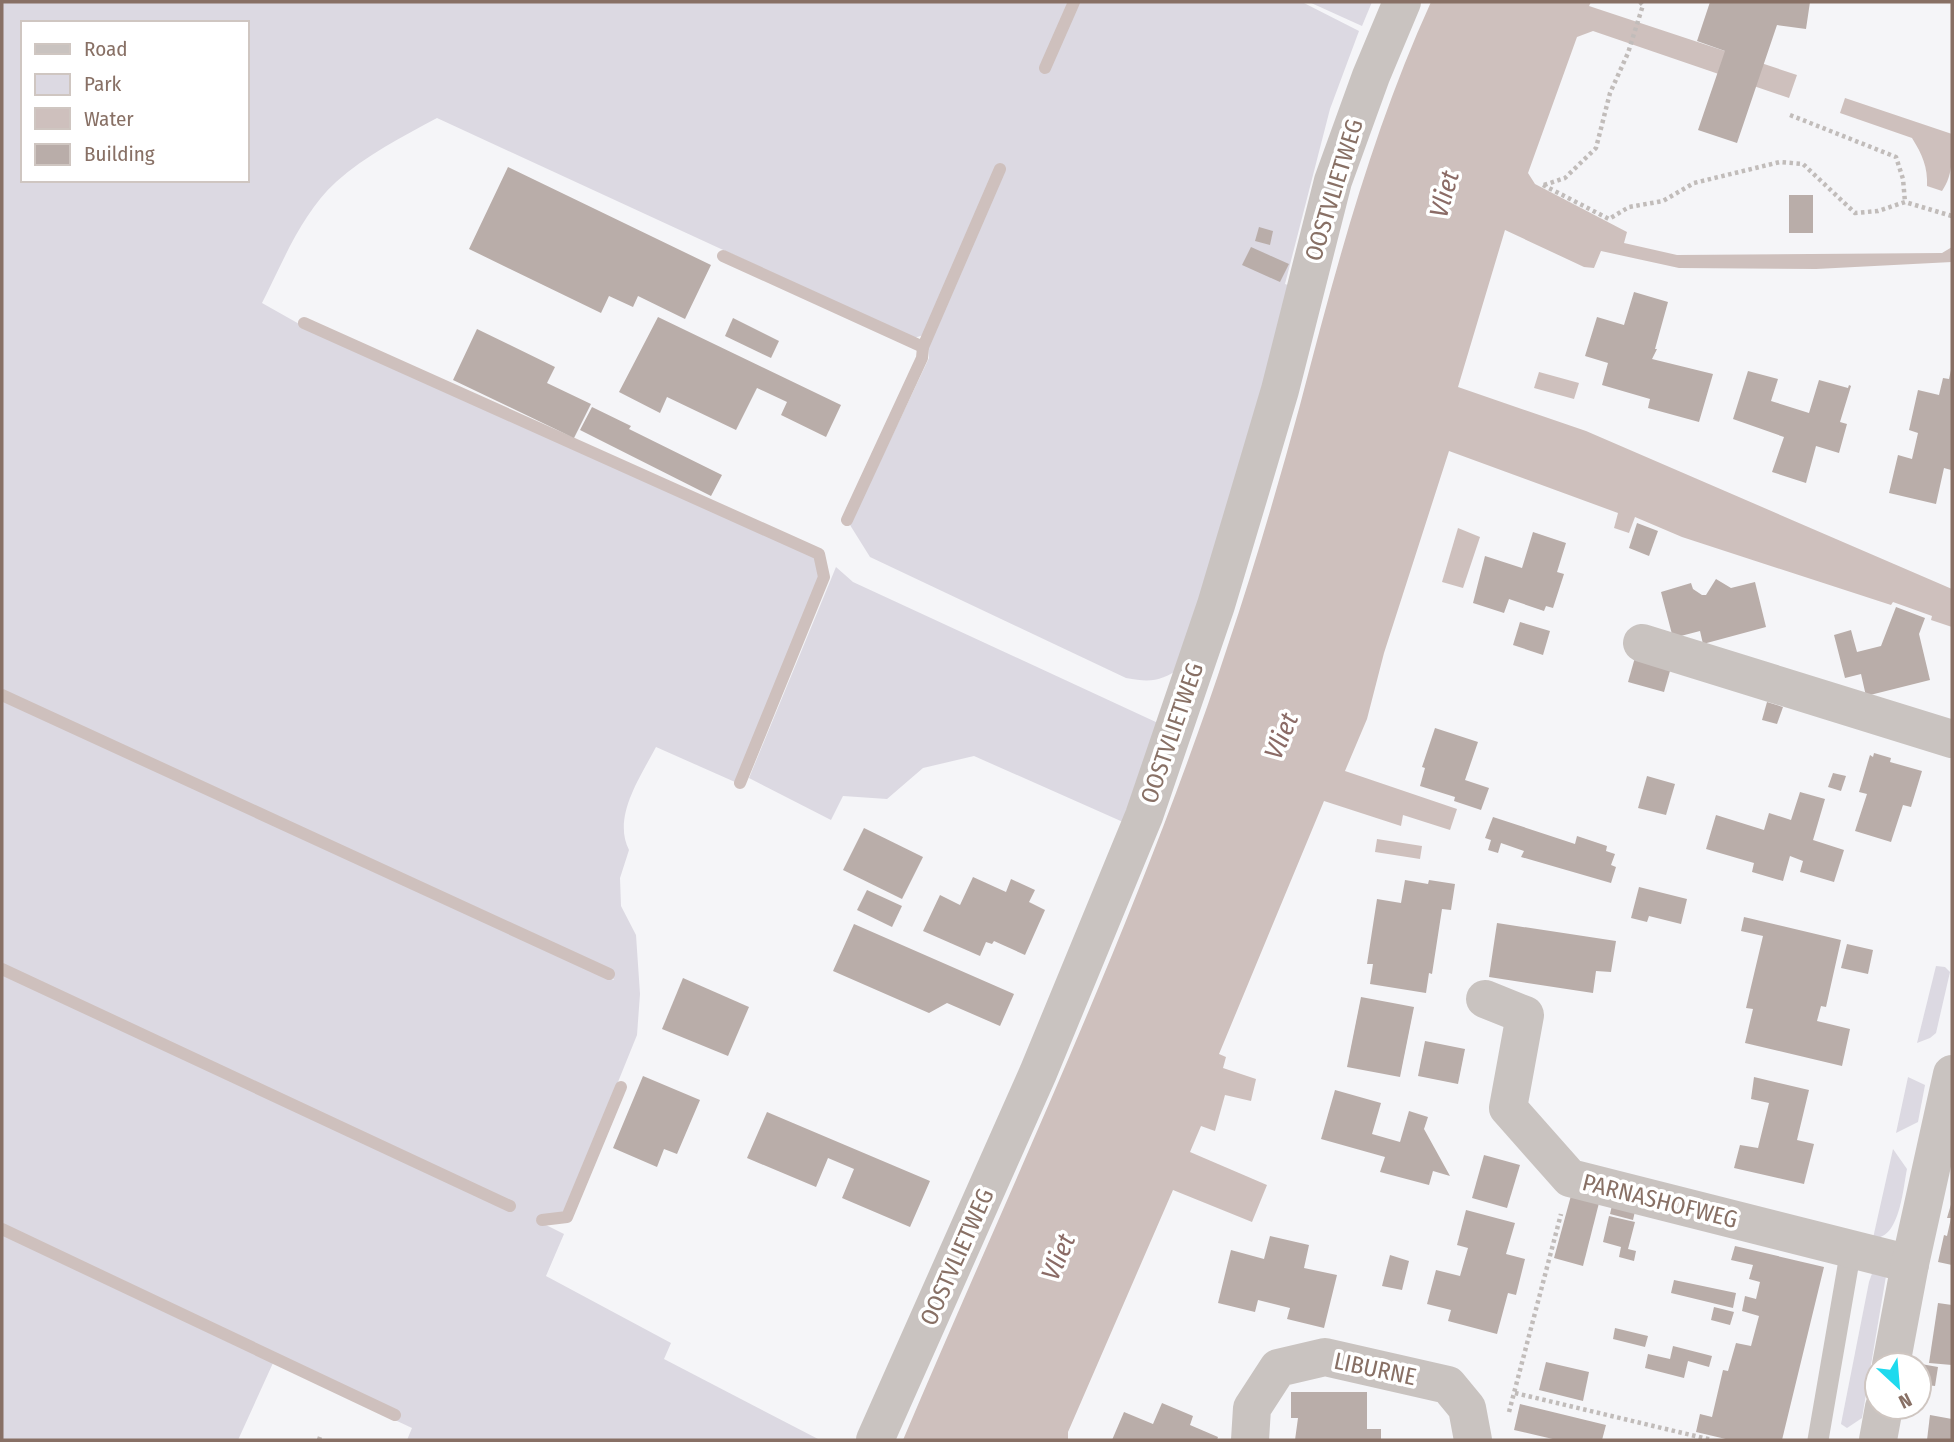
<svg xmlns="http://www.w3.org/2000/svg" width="1954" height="1442" font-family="'Fira Sans Condensed',sans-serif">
	<rect width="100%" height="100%" fill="#f5f5f8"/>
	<g fill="#dcd9e2" fill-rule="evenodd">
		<path d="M2,2H1302L1359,31L1330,109L1285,284L1291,286L1183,667C1160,681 1152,683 1126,678L870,557L850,525L929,358L927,334L914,338L437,118C402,137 366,155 336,182C301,214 283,262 262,303L301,325L815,556L819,577L735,782L656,747C641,776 612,817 629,850L620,878L621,906L636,935L640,994L637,1035L565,1213L536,1220L564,1234L546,1276L671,1343L664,1359L820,1440H407L412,1428L273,1363L238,1440H2V697L614,980L608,970L448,898L2,692ZM23,23H247V180H23Z"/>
		<path d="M1309,2H1372L1362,26Z"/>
		<path d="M836,567L853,582L1158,723L1123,822L974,756L923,768L887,799L843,796L831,820L749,778Z"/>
		<path d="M1936,966L1945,967L1950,972L1936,1033L1930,1038L1917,1043Z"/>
		<path d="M1908,1077L1925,1085L1918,1122L1896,1133Z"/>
		<path d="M1893,1149L1907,1169C1903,1188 1900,1240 1873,1238Z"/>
		<path d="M1874,1268L1886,1276L1862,1418L1847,1428L1841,1424L1869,1282Z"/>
	</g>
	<g fill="#cec0bd">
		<path d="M1431,2H1591L1589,6L1797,75L1789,98L1593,31L1577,37L1528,173L1535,184L1627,232L1624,243L1677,255L1942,253L1952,247V262L1816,269L1679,268L1601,251L1594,268L1584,267L1505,230L1458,387L1586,431L1952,589V627L1931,620L1932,616L1893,602L1891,605L1682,537L1635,517L1629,533L1614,528L1618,513L1449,451L1384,653L1367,719L1345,771L1457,809L1450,830L1403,815L1401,826L1324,801L1219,1054L1226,1057L1223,1068L1256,1079L1251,1101L1225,1095L1215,1131L1201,1126L1190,1152L1267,1185L1252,1222L1173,1190L1068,1432V1440H903C1014,1178 1138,919 1227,648C1254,568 1278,486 1300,405C1336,268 1372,131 1431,2Z"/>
		<path d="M1845,98L1952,134C1952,154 1954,174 1942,191L1927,186C1928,167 1922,154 1912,138L1840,113Z"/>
		<path d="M1539,372L1579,383L1574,399L1534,388Z"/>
		<path d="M1458,528L1480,537L1463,588L1442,582Z"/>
		<path d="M1377,839L1422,846L1420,859L1375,852Z"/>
	</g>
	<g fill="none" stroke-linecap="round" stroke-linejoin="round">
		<g stroke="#cec0bd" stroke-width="12">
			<path d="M1045,68L1074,2"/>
			<path d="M723,256L923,347"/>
			<path d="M304,323L819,554L824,577L740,783"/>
			<path d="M847,520L922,358L923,347L1000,169"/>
			<path d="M2,695L609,974"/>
			<path d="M2,969L510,1206"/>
			<path d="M542,1220L567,1217L621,1087"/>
			<path d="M2,1229L395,1415"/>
		</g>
	</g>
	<g fill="#b9ada9">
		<path d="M1710,2H1810L1806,29L1777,25L1737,143L1698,130L1725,51L1697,41Z"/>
		<path d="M508,167L711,265L685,319L638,296L633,307L609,296L601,313L469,249Z"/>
		<rect x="1789" y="195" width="24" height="38"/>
		<path d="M1259,227L1273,231L1270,245L1255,241Z"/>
		<path d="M1251,247L1289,264L1280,282L1242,265Z"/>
		<path d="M1634,292L1668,302L1655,349H1657L1652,359L1713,374L1699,422L1648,408L1650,399L1602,385L1608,363L1585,356L1597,317L1624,325Z"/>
		<path d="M658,317L841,405L826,437L781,415L787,402L757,388L736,430L667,397L660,413L619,392Z"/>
		<path d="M733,318L779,341L771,358L725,336Z"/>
		<path d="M477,329L555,367L547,383L591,404L574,438L453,380Z"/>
		<path d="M1951,370L1952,465L1951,470L1944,468L1936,504L1889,493L1898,455L1912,459L1918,433L1909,430L1918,390L1939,395L1943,378L1949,379Z"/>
		<path d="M1748,371L1778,379L1771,401L1809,413L1819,380L1848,388L1849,385L1851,386L1840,422L1847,424L1839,453L1816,446L1806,483L1772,472L1784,437L1733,419Z"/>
		<path d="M592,407L631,426L629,429L722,475L711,496L580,430Z"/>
		<path d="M1637,523L1658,531L1649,556L1629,548Z"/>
		<path d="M1533,532L1566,543L1557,572L1564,574L1553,608L1546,606L1544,611L1509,599L1504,613L1473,603L1485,556L1522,568Z"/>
		<path d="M1716,579L1731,588L1755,582L1766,627L1703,644L1700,631L1673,638L1661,592L1691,583L1693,589L1702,595H1706Z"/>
		<path d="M1896,607L1925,618L1919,634L1930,680L1866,696L1861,674L1845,678L1834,635L1851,630L1857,652L1881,646Z"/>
		<path d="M1520,622L1550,631L1543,655L1513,645Z"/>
		<path d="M1636,654L1672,664L1664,692L1628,682Z"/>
		<path d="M1767,702L1783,707L1777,724L1762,720Z"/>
		<path d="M1435,728L1478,742L1465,780L1489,788L1481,810L1454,801L1455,797L1420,786L1425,768L1422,767Z"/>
		<path d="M1874,753L1891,758L1890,762L1922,771L1911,807L1903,805L1891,842L1855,831L1867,794L1859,792L1870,755L1873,757Z"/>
		<path d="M1833,773L1846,776L1841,791L1828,787Z"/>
		<path d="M1647,776L1675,784L1666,815L1638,808Z"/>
		<path d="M1800,792L1825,799L1813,840L1844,850L1834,882L1800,872L1803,861L1790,856L1783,881L1752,872L1754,863L1706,849L1716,815L1764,830L1769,813L1791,820Z"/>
		<path d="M1493,817L1575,844L1577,836L1607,846L1606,851L1615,854L1611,865L1616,867L1611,883L1521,857L1524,851L1501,843L1498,853L1488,850L1491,840L1485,838Z"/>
		<path d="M864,828L923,857L902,899L843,870Z"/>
		<path d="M973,877L1006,892L1011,879L1035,890L1029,902L1045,910L1025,955L994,941L992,944L986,942L980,956L923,931L940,895L960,905Z"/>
		<path d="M1405,880L1428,884L1429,880L1455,884L1451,910L1442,909L1432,974L1429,973L1426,993L1370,984L1373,964H1367L1377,899L1401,903Z"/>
		<path d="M1639,887L1687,899L1681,924L1649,916L1647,922L1631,918Z"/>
		<path d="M867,890L902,906L892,927L857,910Z"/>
		<path d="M1744,917L1841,940L1826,1007L1821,1006L1817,1021L1850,1029L1842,1066L1745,1043L1753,1009L1746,1008L1763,936L1741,931Z"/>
		<path d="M1497,923L1616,941L1611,972L1596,971L1593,993L1489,977Z"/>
		<path d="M854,924L1014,994L1000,1026L947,1003L929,1013L833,971Z"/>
		<path d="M1847,944L1873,950L1868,974L1841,968Z"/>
		<path d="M683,978L749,1007L728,1056L662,1029Z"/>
		<path d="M1361,997L1414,1007L1400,1077L1347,1067Z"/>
		<path d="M1425,1041L1465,1049L1458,1084L1418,1076Z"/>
		<path d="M643,1076L700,1100L677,1154L664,1149L657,1167L613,1148Z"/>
		<path d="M1754,1077L1809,1090L1797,1140L1814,1144L1804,1184L1734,1168L1740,1145L1758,1148L1769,1103L1751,1099Z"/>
		<path d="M1335,1090L1381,1103L1372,1134L1400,1142L1409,1111L1428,1117L1424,1129L1450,1176L1433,1171L1429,1185L1380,1172L1385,1157L1321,1139Z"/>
		<path d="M767,1112L930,1181L910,1227L842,1198L854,1169L828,1158L816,1187L747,1158Z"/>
		<path d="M1484,1155L1520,1165L1507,1208L1472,1198Z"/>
		<path d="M1572,1192L1600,1199L1583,1266L1554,1258Z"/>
		<path d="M1613,1201L1636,1207L1633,1220L1610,1214Z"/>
		<path d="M1952,1201V1265L1938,1262L1944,1235L1947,1236L1951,1218H1947Z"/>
		<path d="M1466,1210L1515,1223L1506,1254L1525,1259L1516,1295L1508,1293L1497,1334L1448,1321L1451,1310L1427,1304L1436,1270L1460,1276L1468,1248L1457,1245Z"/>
		<path d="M1609,1216L1635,1222L1628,1249L1636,1251L1634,1261L1619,1257L1621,1247L1603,1242Z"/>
		<path d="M1270,1236L1309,1245L1304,1268L1337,1275L1324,1328L1287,1319L1290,1308L1258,1300L1255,1312L1218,1303L1231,1250L1264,1259Z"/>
		<path d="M1735,1246L1824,1267L1782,1440H1730L1696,1432L1700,1414L1712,1417L1723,1370L1728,1371L1736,1343L1751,1346L1759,1316L1742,1311L1745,1296L1756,1299L1760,1282L1749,1279L1753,1265L1731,1260Z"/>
		<path d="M1390,1255L1409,1261L1402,1290L1382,1286Z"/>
		<path d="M1674,1280L1736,1293L1733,1308L1671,1293Z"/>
		<path d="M1938,1303L1952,1305V1365L1929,1363Z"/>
		<path d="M1714,1307L1734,1312L1730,1325L1711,1320Z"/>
		<path d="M1615,1328L1648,1336L1645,1347L1613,1339Z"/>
		<path d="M1673,1346L1712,1356L1709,1367L1688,1361L1684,1378L1645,1368L1648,1354L1670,1359Z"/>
		<path d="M1546,1362L1589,1372L1583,1401L1539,1390Z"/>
		<path d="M1921,1364L1938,1367L1935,1386L1919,1384Z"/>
		<path d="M1291,1392H1367V1429H1381V1440H1295L1298,1418H1291Z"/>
		<path d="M1162,1403L1193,1416L1190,1425L1218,1437L1217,1440H1112L1124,1412L1153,1424Z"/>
		<path d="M1520,1404L1606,1425L1602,1440H1557L1514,1430Z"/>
		<path d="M1930,1415L1952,1419V1440H1927Z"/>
	</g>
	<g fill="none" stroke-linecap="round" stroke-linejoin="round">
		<g stroke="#c1bcba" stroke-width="4.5" stroke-dasharray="3.5 3.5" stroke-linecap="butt">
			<path d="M1790,115L1896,157L1903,179L1905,202"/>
			<path d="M1543,185L1609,219L1629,207L1663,201L1694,183L1780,162L1803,164L1855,213L1878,211L1905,202L1952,216"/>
			<path d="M1544,185L1565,178L1596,148L1610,93L1628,53L1643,5L1640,2"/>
			<path d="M1515,1393L1712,1440"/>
			<path d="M1509,1412L1561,1214"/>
			<path d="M319,1440L320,1437"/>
		</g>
		<path stroke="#c9c3c0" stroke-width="21" d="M1818,1440L1851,1249"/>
		<g stroke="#c9c3c0" stroke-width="38">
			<path d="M1642,643L1952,739"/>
			<path d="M1485,999L1525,1015L1508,1108L1570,1178L1910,1264"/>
			<path d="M1891,1365L1910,1264L1952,1074"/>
			<path d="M875,1440L1038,1073L1144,816L1216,605L1248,498L1280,390L1333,181L1371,76L1402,2"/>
			<path d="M1250,1440L1252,1408L1278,1368L1325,1357L1448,1385L1467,1408L1473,1440"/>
			<path d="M1878,1440L1884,1407"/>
		</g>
	</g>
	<g text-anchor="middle" stroke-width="7" stroke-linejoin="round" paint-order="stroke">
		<g font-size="24" fill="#887065" stroke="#fff">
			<text transform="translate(1334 190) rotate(-73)" y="8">OOSTVLIETWEG</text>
			<text transform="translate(1172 733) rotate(-71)" y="8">OOSTVLIETWEG</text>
			<text transform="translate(1660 1201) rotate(14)" y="8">PARNASHOFWEG</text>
			<text transform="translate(957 1257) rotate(-66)" y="8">OOSTVLIETWEG</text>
			<text transform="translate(1375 1369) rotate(12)" y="8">LIBURNE</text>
		</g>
		<g font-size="26" font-style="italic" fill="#8b6b66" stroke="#fff">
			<text transform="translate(1444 194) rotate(-74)" y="9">Vliet</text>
			<text transform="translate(1281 736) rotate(-67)" y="9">Vliet</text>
			<text transform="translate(1058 1257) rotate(-67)" y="9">Vliet</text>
		</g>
	</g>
	<rect width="1954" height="1442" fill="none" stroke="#887065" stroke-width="7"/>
	<rect x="21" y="21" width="228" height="161" fill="#ffffff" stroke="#cfc6c1" stroke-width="2"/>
	<rect x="35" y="44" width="35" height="10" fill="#c9c3c0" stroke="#cfc6c1" stroke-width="2"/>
	<text x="84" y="56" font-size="21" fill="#887065">Road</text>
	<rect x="35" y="74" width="35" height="21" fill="#dcd9e2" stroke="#cfc6c1" stroke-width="2"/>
	<text x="84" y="91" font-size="21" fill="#887065">Park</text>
	<rect x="35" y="108" width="35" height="21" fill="#cec0bd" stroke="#cfc6c1" stroke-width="2"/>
	<text x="84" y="126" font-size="21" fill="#887065">Water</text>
	<rect x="35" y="144" width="35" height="21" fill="#b9ada9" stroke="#cfc6c1" stroke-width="2"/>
	<text x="84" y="161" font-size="21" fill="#887065">Building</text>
	<g transform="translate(1898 1386) rotate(154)"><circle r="33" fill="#ffffff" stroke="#cfc6c1" stroke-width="2"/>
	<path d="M0-5L12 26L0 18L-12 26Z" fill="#1edaee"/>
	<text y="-10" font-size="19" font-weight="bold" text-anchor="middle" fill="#887065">N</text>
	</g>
</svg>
